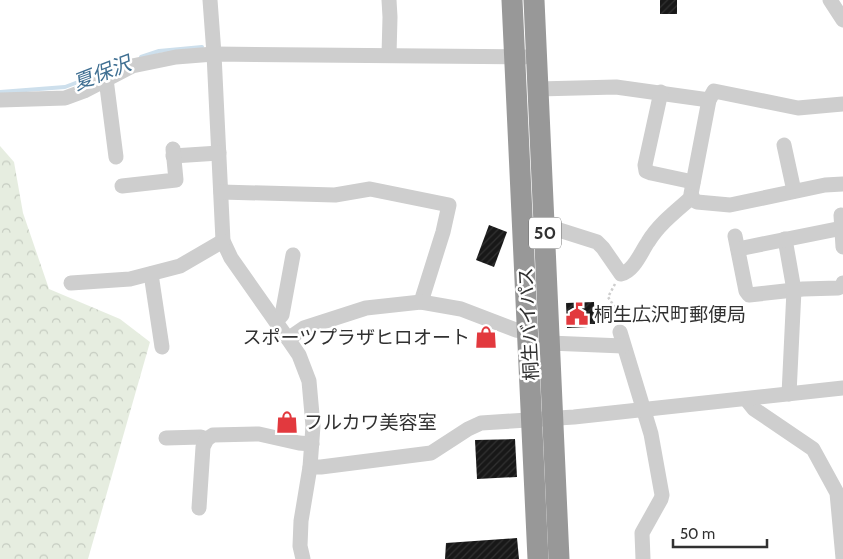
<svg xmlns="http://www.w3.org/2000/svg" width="843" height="559" font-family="Cabin,'Noto Sans JP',sans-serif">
	<defs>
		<pattern id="forest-crowns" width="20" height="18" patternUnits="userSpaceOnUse" patternTransform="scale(1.25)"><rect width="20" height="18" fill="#e6ede0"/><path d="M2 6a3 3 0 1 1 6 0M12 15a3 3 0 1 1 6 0" fill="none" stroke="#c6ccc1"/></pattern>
		<pattern id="building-hatch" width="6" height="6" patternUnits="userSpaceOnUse" patternTransform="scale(1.25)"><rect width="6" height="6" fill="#181818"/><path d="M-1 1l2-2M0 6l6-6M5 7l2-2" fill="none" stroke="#313131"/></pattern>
	</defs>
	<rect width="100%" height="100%" fill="#fff"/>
	<path fill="url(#forest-crowns)" d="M0,146L14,162L23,213L49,289L120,319L150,342L88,559H0Z"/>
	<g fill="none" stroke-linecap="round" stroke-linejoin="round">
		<g stroke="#cddfec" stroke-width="4">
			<path d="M141,57L159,51L202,47"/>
			<path d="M0,92L65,87L107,71"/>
		</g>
	</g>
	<g fill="url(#building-hatch)">
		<rect x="660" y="0" width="17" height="14"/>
		<path d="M489,225L507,232L494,267L476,260Z"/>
		<path d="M594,302L595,324H588V327L567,328L566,303Z"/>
		<path d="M515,439L517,477L477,479L475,440Z"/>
		<path d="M517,538L519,559H445L446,543Z"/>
	</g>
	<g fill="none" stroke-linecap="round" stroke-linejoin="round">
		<path stroke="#cecece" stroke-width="2.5" stroke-dasharray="2.5 2.5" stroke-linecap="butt" d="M615,284L608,297L614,306L618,319"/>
		<g stroke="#cecece" stroke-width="15">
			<path d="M210,0L214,54L223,241L231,258L288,339L299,355L309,381L313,426L310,467L301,521L300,546L303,559"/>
			<path d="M389,0L390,17L389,55"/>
			<path d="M830,0L843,20"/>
			<path d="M106,79L116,157"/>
			<path d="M538,89L616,87L709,100"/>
			<path d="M661,92L645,165L646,171L651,173L693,182"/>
			<path d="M0,100L65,98L84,91L132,66L176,57L214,54L525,57"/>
			<path d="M843,104L798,108L714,91L709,100L691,194L694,200L697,202L730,205L825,185L843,184"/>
			<path d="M784,145L794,191"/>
			<path d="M173,156L219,153"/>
			<path d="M122,186L176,180L173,149"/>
			<path d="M221,192L335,195L370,189L449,205L443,232L421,302"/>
			<path d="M841,215L843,247"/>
			<path d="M544,229H556L597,242L603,248L621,274C634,271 641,252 648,242C659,224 676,211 692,197"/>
			<path d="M735,236L746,291L749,295L803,289L838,288L842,286L843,283"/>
			<path d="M785,239L794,290L789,394"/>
			<path d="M738,249L842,228"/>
			<path d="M151,274L162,347"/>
			<path d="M71,283L130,279L180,266L223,241"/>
			<path d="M276,321L282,315L293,255"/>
			<path d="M620,332L651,434L662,495L661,499L642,533L643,559"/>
			<path d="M288,339L304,328L366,308L421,302L461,309L516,330L528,332"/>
			<path d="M549,343L623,346"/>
			<path d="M746,399L754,409L813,449L837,493L843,558"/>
			<path d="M166,438L201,437L207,439"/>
			<path d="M310,467H321L431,453L468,429L481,423L574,417L843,388"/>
			<path d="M199,508L203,447L207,439L213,435L259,434L299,443L312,444"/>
		</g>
		<g stroke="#989898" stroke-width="21">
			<path d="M512,0L538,559"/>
			<path d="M534,0L559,559"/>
		</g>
	</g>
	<defs>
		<symbol id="civic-bare" viewBox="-9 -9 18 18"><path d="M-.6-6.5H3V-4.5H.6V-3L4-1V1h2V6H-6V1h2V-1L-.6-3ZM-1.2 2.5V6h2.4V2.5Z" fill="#e2393e" stroke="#fff" stroke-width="2.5" paint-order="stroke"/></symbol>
		<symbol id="shop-bare" viewBox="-9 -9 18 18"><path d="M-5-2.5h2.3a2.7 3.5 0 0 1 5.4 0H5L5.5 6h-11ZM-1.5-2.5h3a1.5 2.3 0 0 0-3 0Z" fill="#e2393e" stroke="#fff" stroke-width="2.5" paint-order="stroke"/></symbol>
	</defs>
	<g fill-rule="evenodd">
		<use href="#civic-bare" x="561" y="298" width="32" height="32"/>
		<use href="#shop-bare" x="470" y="321" width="32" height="32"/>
		<use href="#shop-bare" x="271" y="406" width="32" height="32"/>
	</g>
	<g text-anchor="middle" stroke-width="5" stroke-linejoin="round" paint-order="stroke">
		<rect fill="#fff" stroke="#6f6f6f" stroke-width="1" x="529" y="217.5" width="32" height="31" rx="4"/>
		<g font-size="18" font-weight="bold" fill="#313131">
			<text x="545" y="239">50</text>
		</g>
		<g font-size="19" fill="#313131" stroke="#fff" text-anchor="start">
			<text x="594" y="321">桐生広沢町郵便局</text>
			<text x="470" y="344" text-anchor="end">スポーツプラザヒロオート</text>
			<text x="304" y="429">フルカワ美容室</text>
		</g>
		<g font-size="19" fill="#313131" stroke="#fff">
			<text transform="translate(528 324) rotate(-93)" y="7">桐生バイパス</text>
		</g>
		<g font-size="20" font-style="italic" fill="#3f6f92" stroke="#fff">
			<text transform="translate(102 73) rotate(-21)" y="7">夏保沢</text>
		</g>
	</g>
	<path d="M673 539v8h94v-8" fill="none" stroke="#313131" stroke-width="2.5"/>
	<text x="680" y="539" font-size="15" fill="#313131" stroke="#ffffff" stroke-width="4" paint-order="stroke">50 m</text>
</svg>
